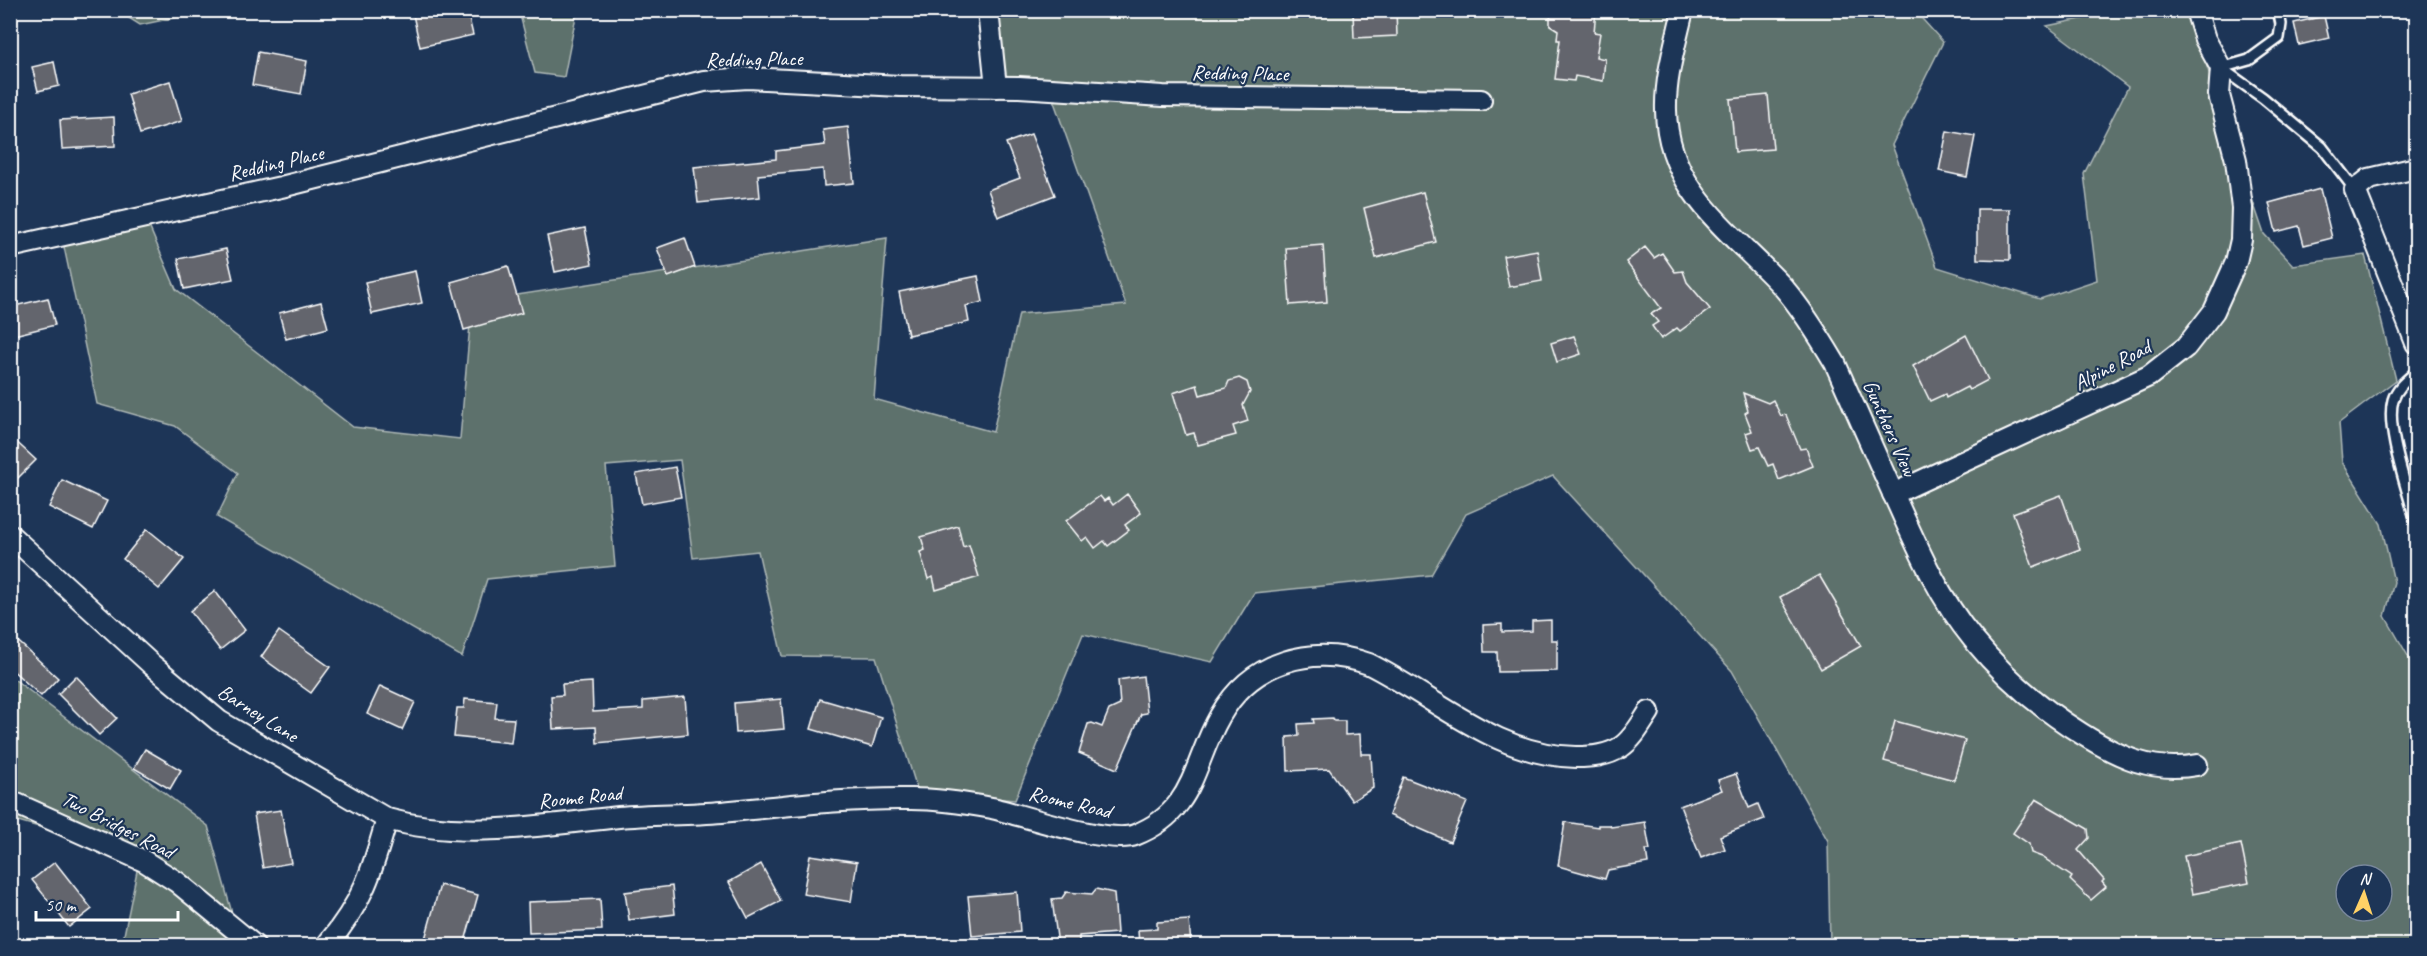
<svg xmlns="http://www.w3.org/2000/svg" width="2427" height="956" font-family="Caveat,sans-serif">
	<rect width="100%" height="100%" fill="#1d3557"/>
	<filter id="ink" filterUnits="userSpaceOnUse"><feTurbulence type="fractalNoise" baseFrequency=".0167" numOctaves="2"/><feDisplacementMap in="SourceGraphic" scale="12" xChannelSelector="R" yChannelSelector="G"/><feConvolveMatrix kernelMatrix="1 2 1 2 8 2 1 2 1" color-interpolation-filters="sRGB"/></filter>
	<g filter="url(#ink)">
		<g fill="#5d716c" stroke="#aeb8b6" stroke-width="1.5" fill-rule="evenodd">
			<path d="M118,11H207L140,25Z"/>
			<path d="M519,11H577L564,77L535,73Z"/>
			<path d="M990,11H1915L1943,42L1892,145L1937,267L2040,299L2097,280L2084,174L2128,87L2047,26L2120,11H2188L2264,234L2293,265L2365,255L2396,380L2339,423L2342,462L2381,524L2394,582L2385,616L2416,670V945H1830L1828,841L1732,671L1553,476L1466,514L1431,575L1254,593L1212,662L1083,634L1015,800L918,792L876,657L782,656L758,551L693,558L680,460L606,466L615,566L487,579L462,657L217,517L238,473L175,426L97,404L63,242L145,217L176,289L353,427L460,439L472,302L887,238L874,399L993,432L1019,314L1126,305L1048,85L995,81ZM2346,875H2382V911H2346Z"/>
			<path d="M10,676L208,826L235,924L231,945H122L140,856L11,819Z"/>
		</g>
		<g fill="#63656d" stroke="#fff" stroke-width="1.5">
			<path d="M412,10H467L473,35L420,47Z"/>
			<path d="M1396,10L1397,36L1354,38L1353,12Z"/>
			<path d="M1555,10H1596L1594,32L1600,33L1596,57L1605,59L1603,81L1575,76L1574,81L1555,79L1560,40H1557L1558,30L1550,25V18Z"/>
			<path d="M2324,16L2329,38L2299,45L2294,23Z"/>
			<path d="M258,52L307,61L301,94L252,85Z"/>
			<path d="M54,62L59,86L38,91L32,67Z"/>
			<path d="M170,81L182,121L140,134L128,94Z"/>
			<path d="M1768,95L1773,149L1735,152L1730,99Z"/>
			<path d="M114,117L115,146L62,149L60,120Z"/>
			<path d="M848,127L854,183L824,186L823,169L758,175L760,197L698,203L694,167L776,159V151L825,145L823,130Z"/>
			<path d="M1947,131L1975,136L1967,177L1939,171Z"/>
			<path d="M1031,134L1055,195L998,217L988,190L1020,178L1006,143Z"/>
			<path d="M2320,189L2332,238L2304,245L2299,226L2276,232L2269,203Z"/>
			<path d="M1423,192L1436,242L1376,258L1364,208Z"/>
			<path d="M1977,209H2010V260L1977,259Z"/>
			<path d="M585,228L592,264L555,272L547,236Z"/>
			<path d="M685,238L695,267L668,277L657,248Z"/>
			<path d="M1323,245L1327,302L1290,305L1286,248Z"/>
			<path d="M1645,247L1654,258L1662,253L1675,272L1683,271L1687,282L1710,309L1680,331L1677,328L1661,339L1652,326L1658,322L1651,314L1661,308L1626,262Z"/>
			<path d="M226,249L233,279L184,289L178,259Z"/>
			<path d="M1537,250L1542,281L1509,287L1503,256Z"/>
			<path d="M508,266L522,313L464,330L451,282Z"/>
			<path d="M415,271L422,303L372,314L365,282Z"/>
			<path d="M978,276L983,302L966,306L969,322L908,335L899,292Z"/>
			<path d="M48,298L55,325L10,336V307Z"/>
			<path d="M321,302L328,328L286,339L279,313Z"/>
			<path d="M1966,335L1988,380L1969,390L1967,387L1946,398L1945,394L1930,401L1913,366Z"/>
			<path d="M1574,336L1581,354L1557,362L1551,343Z"/>
			<path d="M1239,378L1247,382L1250,392L1243,405L1248,421L1233,426L1236,435L1198,445L1194,433L1186,435L1173,393L1197,385L1200,395L1226,388L1229,381Z"/>
			<path d="M1743,393L1768,403L1773,400L1781,416L1786,415L1800,449L1806,448L1813,466L1779,480L1773,464L1768,466L1759,447L1752,449L1746,433L1752,431L1745,413L1748,411Z"/>
			<path d="M10,436L36,460L18,478L10,471Z"/>
			<path d="M675,467L681,497L642,504L636,474Z"/>
			<path d="M62,480L107,501L93,529L49,507Z"/>
			<path d="M1127,494L1141,513L1125,525L1129,530L1108,546L1104,541L1095,548L1087,537L1082,541L1066,521L1100,496L1104,501L1108,498L1113,505Z"/>
			<path d="M2061,495L2080,549L2033,567L2013,513Z"/>
			<path d="M958,526L963,547L969,545L979,577L936,590L933,577L928,579L920,552L925,550L921,537Z"/>
			<path d="M147,529L184,559L159,589L123,559Z"/>
			<path d="M1819,575L1861,646L1821,669L1780,597Z"/>
			<path d="M215,591L245,630L220,650L190,611Z"/>
			<path d="M1551,620V640H1557V671L1498,672L1497,652H1484L1483,625L1502,624V632L1532,631V621Z"/>
			<path d="M279,631L330,667L311,693L261,657Z"/>
			<path d="M10,634L58,678L41,696L10,668Z"/>
			<path d="M76,676L117,718L99,735L58,694Z"/>
			<path d="M1143,676L1147,713L1141,714L1117,769L1079,753L1088,724L1092,723L1102,727L1109,710L1120,705L1118,680Z"/>
			<path d="M592,682L593,712L643,709V701L685,697L688,734L597,743L596,727L553,729L551,696L563,695L562,684Z"/>
			<path d="M380,686L415,702L402,730L367,714Z"/>
			<path d="M465,699L497,702L495,718L514,719L511,743L454,737L457,708H464Z"/>
			<path d="M781,699L784,729L736,733L734,703Z"/>
			<path d="M820,699L881,717L872,747L811,729Z"/>
			<path d="M1333,718L1334,721H1345V735L1360,734L1361,754H1371L1373,788L1352,801L1329,769L1288,771L1287,737L1299,736L1298,724L1314,723L1313,719Z"/>
			<path d="M1895,721L1965,740L1954,780L1884,761Z"/>
			<path d="M145,749L181,770L170,789L134,768Z"/>
			<path d="M1736,774L1749,808L1758,804L1764,819L1720,836L1725,849L1701,858L1680,806L1722,790L1718,780Z"/>
			<path d="M1403,777L1467,802L1450,842L1389,815Z"/>
			<path d="M2036,799L2088,829L2089,838L2078,850L2104,880L2102,882L2106,887L2091,900L2070,880L2072,877L2042,857L2031,853L2029,844L2013,833Z"/>
			<path d="M281,810L291,863L263,868L254,814Z"/>
			<path d="M1565,822L1598,827V825H1610L1611,827L1645,822L1650,850H1646L1648,863L1608,870L1605,879L1558,866Z"/>
			<path d="M2241,844L2249,883L2192,894L2184,856Z"/>
			<path d="M810,855L857,862L851,902L803,894Z"/>
			<path d="M55,862L92,909L69,927L32,880Z"/>
			<path d="M761,864L781,901L748,918L729,882Z"/>
			<path d="M440,885L478,895L464,945H448L425,939Z"/>
			<path d="M672,886L675,914L629,920L625,892Z"/>
			<path d="M1096,889L1114,893L1117,933L1079,936V945H1058L1052,899L1062,898L1066,892L1092,894Z"/>
			<path d="M1017,892L1020,932L972,936L968,896Z"/>
			<path d="M600,899L602,930L529,933L528,902Z"/>
			<path d="M1189,920L1191,945H1139L1138,930L1157,929V922Z"/>
		</g>
		<g fill="none" stroke-linecap="round" stroke-linejoin="round">
			<defs>
				<g id="service">
					<path d="M2221,68L2263,98L2322,147L2355,190"/>
					<path d="M2221,68L2249,60L2279,38L2281,24L2278,10"/>
					<path d="M2416,372C2407,380 2397,387 2393,400C2385,428 2408,491 2416,522"/>
				</g>
				<g id="minor">
					<path d="M988,10L996,87"/>
					<path d="M1683,10C1676,42 1665,77 1666,110C1667,191 1733,233 1783,287C1803,310 1819,336 1835,363C1855,408 1875,454 1896,500C1917,547 1939,598 1973,639C2004,677 2040,708 2082,734C2119,757 2152,773 2197,765"/>
					<path d="M2416,168L2369,179L2355,190L2416,343"/>
					<path d="M10,247L281,187L704,81L748,78L900,86L1019,87L1163,96L1481,100"/>
					<path d="M1893,494L2149,376L2186,347L2214,311L2236,262L2241,240L2242,208L2236,160L2219,95L2221,68L2205,39L2196,10"/>
					<path d="M10,535L151,664L219,721L387,819C462,840 542,825 619,817C653,814 687,815 722,812C785,806 847,798 911,799C938,799 965,803 992,808C1022,815 1109,845 1135,835C1196,811 1192,764 1220,716C1251,661 1312,644 1369,664C1437,698 1496,756 1576,757C1591,757 1607,756 1621,747C1633,739 1641,724 1649,712"/>
					<path d="M10,801L144,861L177,882L255,946"/>
					<path d="M326,946C363,902 372,872 387,819"/>
				</g>
			</defs>
			<use href="#service" stroke="#fff" stroke-width="14"/>
			<use href="#minor" stroke="#fff" stroke-width="24"/>
			<use href="#service" stroke="#1d3557" stroke-width="9"/>
			<use href="#minor" stroke="#1d3557" stroke-width="20"/>
		</g>
	</g>
	<g text-anchor="middle" stroke-width="4.5" stroke-linejoin="round" paint-order="stroke">
		<g font-size="21" fill="#fff" stroke="#1d3557">
			<text transform="translate(754 59) rotate(-1)" y="7">Redding Place</text>
			<text transform="translate(1240 73) rotate(1)" y="7">Redding Place</text>
			<text transform="translate(276 163) rotate(-13)" y="7">Redding Place</text>
			<text transform="translate(2112 365) rotate(-28)" y="7">Alpine Road</text>
			<text transform="translate(1890 428) rotate(66)" y="7">Gunthers View</text>
			<text transform="translate(258 713) rotate(32)" y="7">Barney Lane</text>
			<text transform="translate(580 797) rotate(-6)" y="7">Roome Road</text>
			<text transform="translate(1070 802) rotate(13)" y="7">Roome Road</text>
			<text transform="translate(118 825) rotate(27)" y="7">Two Bridges Road</text>
		</g>
	</g>
	<rect width="2427" height="956" fill="none" stroke="#1d3557" stroke-width="36"/>
	<rect x="18" y="18" width="2391" height="920" fill="none" stroke="#fff" stroke-width="2" filter="url(#ink)"/>
	<g transform="translate(2364 893) rotate(3)"><circle r="28" fill="#1d3557" stroke="#77869a" stroke-width="1.5"/>
	<path d="M0-4.5L10 22L0 15L-10 22Z" fill="#ffd166"/>
	<text y="-9" font-size="16" font-weight="bold" text-anchor="middle" fill="#ffffff">N</text>
	</g>
	<path d="M36 911v9h142v-9" fill="none" stroke="#ffffff" stroke-width="3"/>
	<text x="45" y="911" font-size="18" fill="#ffffff" stroke="#1d3557" stroke-width="4.5" paint-order="stroke">50 m</text>
</svg>
